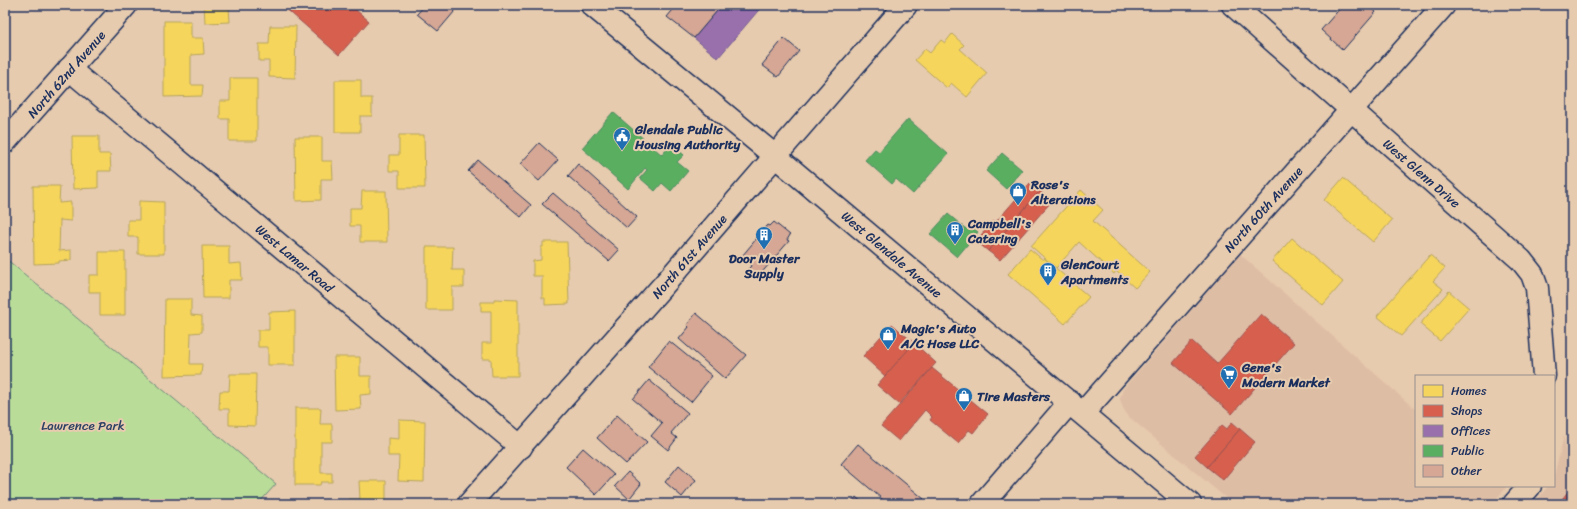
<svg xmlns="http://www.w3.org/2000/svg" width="1577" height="509" font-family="Sriracha,sans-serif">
	<rect width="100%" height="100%" fill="#e7cbae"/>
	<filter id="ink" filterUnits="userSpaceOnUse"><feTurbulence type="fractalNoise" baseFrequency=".025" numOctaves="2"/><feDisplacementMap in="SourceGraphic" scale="8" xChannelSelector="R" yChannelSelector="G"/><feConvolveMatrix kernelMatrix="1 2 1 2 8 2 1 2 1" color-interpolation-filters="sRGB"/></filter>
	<g filter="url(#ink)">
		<g fill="#debda5">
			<path d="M1240,254L1416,410V486H1503L1506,488L1492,504H1233L1128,416L1123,408L1120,399L1123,389Z"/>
			<path d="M1564,436L1572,504H1534L1548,486H1554V476Z"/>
		</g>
		<path fill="#b9dd98" stroke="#6a867b" d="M5,258L276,484L258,504H5Z"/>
		<g fill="#f6d55c" stroke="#b4a35d">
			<path d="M204,5H242V6L229,7L230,22L205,23Z"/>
			<path d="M164,21H191V38H203L204,54L191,55V85H203L202,96L164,97Z"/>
			<path d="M270,26H296L295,78L269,77V61H259V44H269Z"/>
			<path d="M952,34L964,45L960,49L987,73L967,97L951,83L947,88L915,60L925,49L930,53L941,40L945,43Z"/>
			<path d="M230,78H257V141H229V119H220V101H230Z"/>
			<path d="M335,80H361V98H372V116H360V132H335Z"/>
			<path d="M399,135H424L425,188H399V171H389V155H399Z"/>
			<path d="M72,136H99V154H110L111,171H98V188L73,189Z"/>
			<path d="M295,137H322V161H332L333,179H321V200L296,201Z"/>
			<path d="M1343,178L1392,220L1373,242L1324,200Z"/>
			<path d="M33,186H60L59,203L71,202V221L60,220L59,251L71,250V260L59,261V263L34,264Z"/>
			<path d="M1081,190L1103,210L1093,221L1150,272L1135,288L1116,271L1114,274L1079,242L1056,268L1031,246Z"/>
			<path d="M362,191H386L387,242H360V226H350V208H361Z"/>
			<path d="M139,201L164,202V254H138V237H128V220H139Z"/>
			<path d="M1292,238L1343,282L1323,305L1272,261Z"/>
			<path d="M543,242H567L569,304L545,305V298H542V276H533V261L541,260V247H543Z"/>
			<path d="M202,246H229V264L241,263L242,280H229V298H203Z"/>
			<path d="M426,247H453L452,270H464V287H452V310H426Z"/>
			<path d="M1030,249L1043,260L1044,258L1089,297L1065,324L1008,274Z"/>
			<path d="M99,252H125V315H100V292H89V275H99Z"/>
			<path d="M1430,255L1445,268L1433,281L1443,289L1401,336L1377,316Z"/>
			<path d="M1449,291L1469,308L1440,341L1420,324Z"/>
			<path d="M165,299H191V315L202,316V332L191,333L190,364H202L201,375L164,376Z"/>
			<path d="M494,299L518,300V376H492L491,359H482V343H491V311H481V302H494Z"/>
			<path d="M295,311V365H268V347H258V330H269V312Z"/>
			<path d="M334,357H360V376H371V394L360,395L361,409L335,410Z"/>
			<path d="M230,374H256L255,426L229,425V409H219L220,391H229Z"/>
			<path d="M295,408H321L320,424H332V442H321V473H332V482H321L320,485H295Z"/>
			<path d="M399,420L425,421L424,482L398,481L399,456H388V438L399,439Z"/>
			<path d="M359,481H386V504H349V499H360Z"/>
		</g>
		<g fill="#d6604d" stroke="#9e5152">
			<path d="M284,5H350L369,21L339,55L283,6Z"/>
			<path d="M1030,183L1040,191L988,251L976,241L993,221L995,223Z"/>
			<path d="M1040,191L1051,202L1000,260L988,251Z"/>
			<path d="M1261,314L1294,343L1232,414L1173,363L1192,341L1217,364Z"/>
			<path d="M892,324L914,343L885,376L863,356Z"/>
			<path d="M914,343L936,363L899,404L877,385Z"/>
			<path d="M932,368L988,414L973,433L969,430L958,443L930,420L932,417L925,410L899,441L881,426Z"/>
			<path d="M1232,422L1240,429L1207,467L1195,456L1222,425L1227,429Z"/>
			<path d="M1240,429L1255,442L1223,480L1207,467Z"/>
			<path d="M1571,488L1572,504H1558Z"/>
		</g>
		<path fill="#9970ab" stroke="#735c94" d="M722,5H763L718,58L694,38Z"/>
		<g fill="#5aae61" stroke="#478860">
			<path d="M613,112L662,155L671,144L684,155L677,162L688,171L671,191L662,183L655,191L640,178L647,170L645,168L628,189L582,148Z"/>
			<path d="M908,119L948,154L913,194L896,179L892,184L865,160L875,149L879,152Z"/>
			<path d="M1002,153L1022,170L1006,189L986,171Z"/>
			<path d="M948,214L966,229L969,225L978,232L957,257L930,234Z"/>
		</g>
		<g fill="#d5a794" stroke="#1b2f5e">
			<path d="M425,5H460L438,31L417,14Z"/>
			<path d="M677,5H722L694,38L667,17Z"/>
			<path d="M1343,5H1368L1376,12L1343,50L1321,30Z"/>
			<path d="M784,38L799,51L778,77L762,65Z"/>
			<path d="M539,143L558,160L539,181L520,164Z"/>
			<path d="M478,160L531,205L521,217L468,171Z"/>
			<path d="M578,164L637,217L627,228L568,176Z"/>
			<path d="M553,193L619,250L609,261L542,204Z"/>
			<path d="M774,222L790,235L787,240L789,241L758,277L748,269L752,265L742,256L768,225L770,226Z"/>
			<path d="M696,313L746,355L725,379L679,339L689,327L687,325Z"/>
			<path d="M669,341L712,376L691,402L648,367Z"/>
			<path d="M649,380L688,413L671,433L677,438L668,450L651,436L662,423L633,399Z"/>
			<path d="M617,415L647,442L626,464L597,438Z"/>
			<path d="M858,444L924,499L919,504H888L841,464Z"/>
			<path d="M583,448L614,475L596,495L566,467Z"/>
			<path d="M679,465L696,480L682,497L665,482Z"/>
			<path d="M628,472L641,484L629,499L615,486Z"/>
			<path d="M856,497L864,504H850Z"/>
		</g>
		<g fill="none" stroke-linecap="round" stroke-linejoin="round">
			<defs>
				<g id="street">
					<path d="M1233,5L1521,260L1532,274L1537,288L1544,376"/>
					<path d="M69,69L521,447"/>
					<path d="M5,142L126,5"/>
					<path d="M1083,413L1444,5"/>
					<path d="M469,504L668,280L906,5"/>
					<path d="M982,504L1070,402"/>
					<path d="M1514,504L1530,486"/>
				</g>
				<path id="secondary" d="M592,5L775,156L1190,504"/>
			</defs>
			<use href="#street" stroke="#1b2f5e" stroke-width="25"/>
			<use href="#secondary" stroke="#1b2f5e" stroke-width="25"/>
			<use href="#street" stroke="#e7cbae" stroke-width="22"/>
			<use href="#secondary" stroke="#e7cbae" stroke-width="22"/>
		</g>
	</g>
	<defs>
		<symbol id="civic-pin" viewBox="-11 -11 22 30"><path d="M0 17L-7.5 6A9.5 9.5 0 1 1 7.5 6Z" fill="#1f6fb2" stroke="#e7cbae"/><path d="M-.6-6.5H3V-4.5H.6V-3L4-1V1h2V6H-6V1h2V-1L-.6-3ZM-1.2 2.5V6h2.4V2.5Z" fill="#fff"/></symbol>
		<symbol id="shop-pin" viewBox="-11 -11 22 30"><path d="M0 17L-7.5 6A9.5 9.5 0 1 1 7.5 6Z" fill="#1f6fb2" stroke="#e7cbae"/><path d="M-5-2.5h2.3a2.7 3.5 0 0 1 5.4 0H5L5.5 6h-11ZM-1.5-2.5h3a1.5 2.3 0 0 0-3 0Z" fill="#fff"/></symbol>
		<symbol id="building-pin" viewBox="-11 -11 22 30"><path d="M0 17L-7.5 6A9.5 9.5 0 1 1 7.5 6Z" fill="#1f6fb2" stroke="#e7cbae"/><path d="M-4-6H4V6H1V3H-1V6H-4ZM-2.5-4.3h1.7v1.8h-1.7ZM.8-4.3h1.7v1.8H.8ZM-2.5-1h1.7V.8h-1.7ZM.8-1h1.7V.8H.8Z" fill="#fff"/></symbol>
		<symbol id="supermarket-pin" viewBox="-11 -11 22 30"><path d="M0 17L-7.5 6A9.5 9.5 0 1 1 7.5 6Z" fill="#1f6fb2" stroke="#e7cbae"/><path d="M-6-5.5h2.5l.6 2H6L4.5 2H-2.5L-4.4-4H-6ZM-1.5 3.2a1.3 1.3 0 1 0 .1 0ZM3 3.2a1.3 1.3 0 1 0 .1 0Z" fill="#fff"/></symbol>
	</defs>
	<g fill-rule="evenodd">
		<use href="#civic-pin" x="612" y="126" width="20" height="27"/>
		<use href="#shop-pin" x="1008" y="181" width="20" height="27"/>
		<use href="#building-pin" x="945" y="220" width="20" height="27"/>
		<use href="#building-pin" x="754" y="225" width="20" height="27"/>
		<use href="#building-pin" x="1038" y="261" width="20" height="27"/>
		<use href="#shop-pin" x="878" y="325" width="20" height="27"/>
		<use href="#supermarket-pin" x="1219" y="364" width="20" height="27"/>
		<use href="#shop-pin" x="954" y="386" width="20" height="27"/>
	</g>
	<g text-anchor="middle" stroke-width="4" stroke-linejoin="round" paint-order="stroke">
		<g font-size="13" fill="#1b2f5e" stroke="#e7cbae">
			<text transform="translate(66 74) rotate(-49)" y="5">North 62nd Avenue</text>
			<text transform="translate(1422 173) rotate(41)" y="5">West Glenn Drive</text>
			<text transform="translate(1263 209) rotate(-48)" y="5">North 60th Avenue</text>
			<text transform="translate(892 254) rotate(40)" y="5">West Glendale Avenue</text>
			<text transform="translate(689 256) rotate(-49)" y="5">North 61st Avenue</text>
			<text transform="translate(295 258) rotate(40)" y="5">West Lamar Road</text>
		</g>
		<g font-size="13" font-weight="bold" fill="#1b2f5e" stroke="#e7cbae" text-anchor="start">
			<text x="635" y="134">Glendale Public<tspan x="635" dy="15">Housing Authority</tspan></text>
			<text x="1031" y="189">Rose's<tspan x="1031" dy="15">Alterations</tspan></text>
			<text x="968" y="228">Campbell's<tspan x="968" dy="15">Catering</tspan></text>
			<text x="764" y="263" text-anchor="middle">Door Master<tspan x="764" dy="15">Supply</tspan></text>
			<text x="1061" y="269">GlenCourt<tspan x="1061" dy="15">Apartments</tspan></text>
			<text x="901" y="333">Magic's Auto<tspan x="901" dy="15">A/C Hose LLC</tspan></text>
			<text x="1242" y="372">Gene's<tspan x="1242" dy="15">Modern Market</tspan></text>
			<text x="977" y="401">Tire Masters</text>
		</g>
		<g font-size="13" fill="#2b4064" stroke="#e7cbae">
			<text x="83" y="430">Lawrence Park</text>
		</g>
	</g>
	<rect width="1577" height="509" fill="none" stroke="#e7cbae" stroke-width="20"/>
	<rect x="10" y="10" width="1557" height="489" fill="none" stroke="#1b2f5e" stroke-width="1.5" filter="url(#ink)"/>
	<rect x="1415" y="375" width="140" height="112" fill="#e7cbae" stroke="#958d8e"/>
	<rect x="1423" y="385" width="20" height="12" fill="#f6d55c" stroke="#958d8e"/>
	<text x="1451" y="395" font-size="12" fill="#1b2f5e">Homes</text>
	<rect x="1423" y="405" width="20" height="12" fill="#d6604d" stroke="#958d8e"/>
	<text x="1451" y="415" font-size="12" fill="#1b2f5e">Shops</text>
	<rect x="1423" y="425" width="20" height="12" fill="#9970ab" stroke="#958d8e"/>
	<text x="1451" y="435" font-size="12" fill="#1b2f5e">Offices</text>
	<rect x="1423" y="445" width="20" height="12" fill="#5aae61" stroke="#958d8e"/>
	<text x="1451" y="455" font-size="12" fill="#1b2f5e">Public</text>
	<rect x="1423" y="465" width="20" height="12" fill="#d5a794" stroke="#958d8e"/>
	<text x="1451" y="475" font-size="12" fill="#1b2f5e">Other</text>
</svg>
